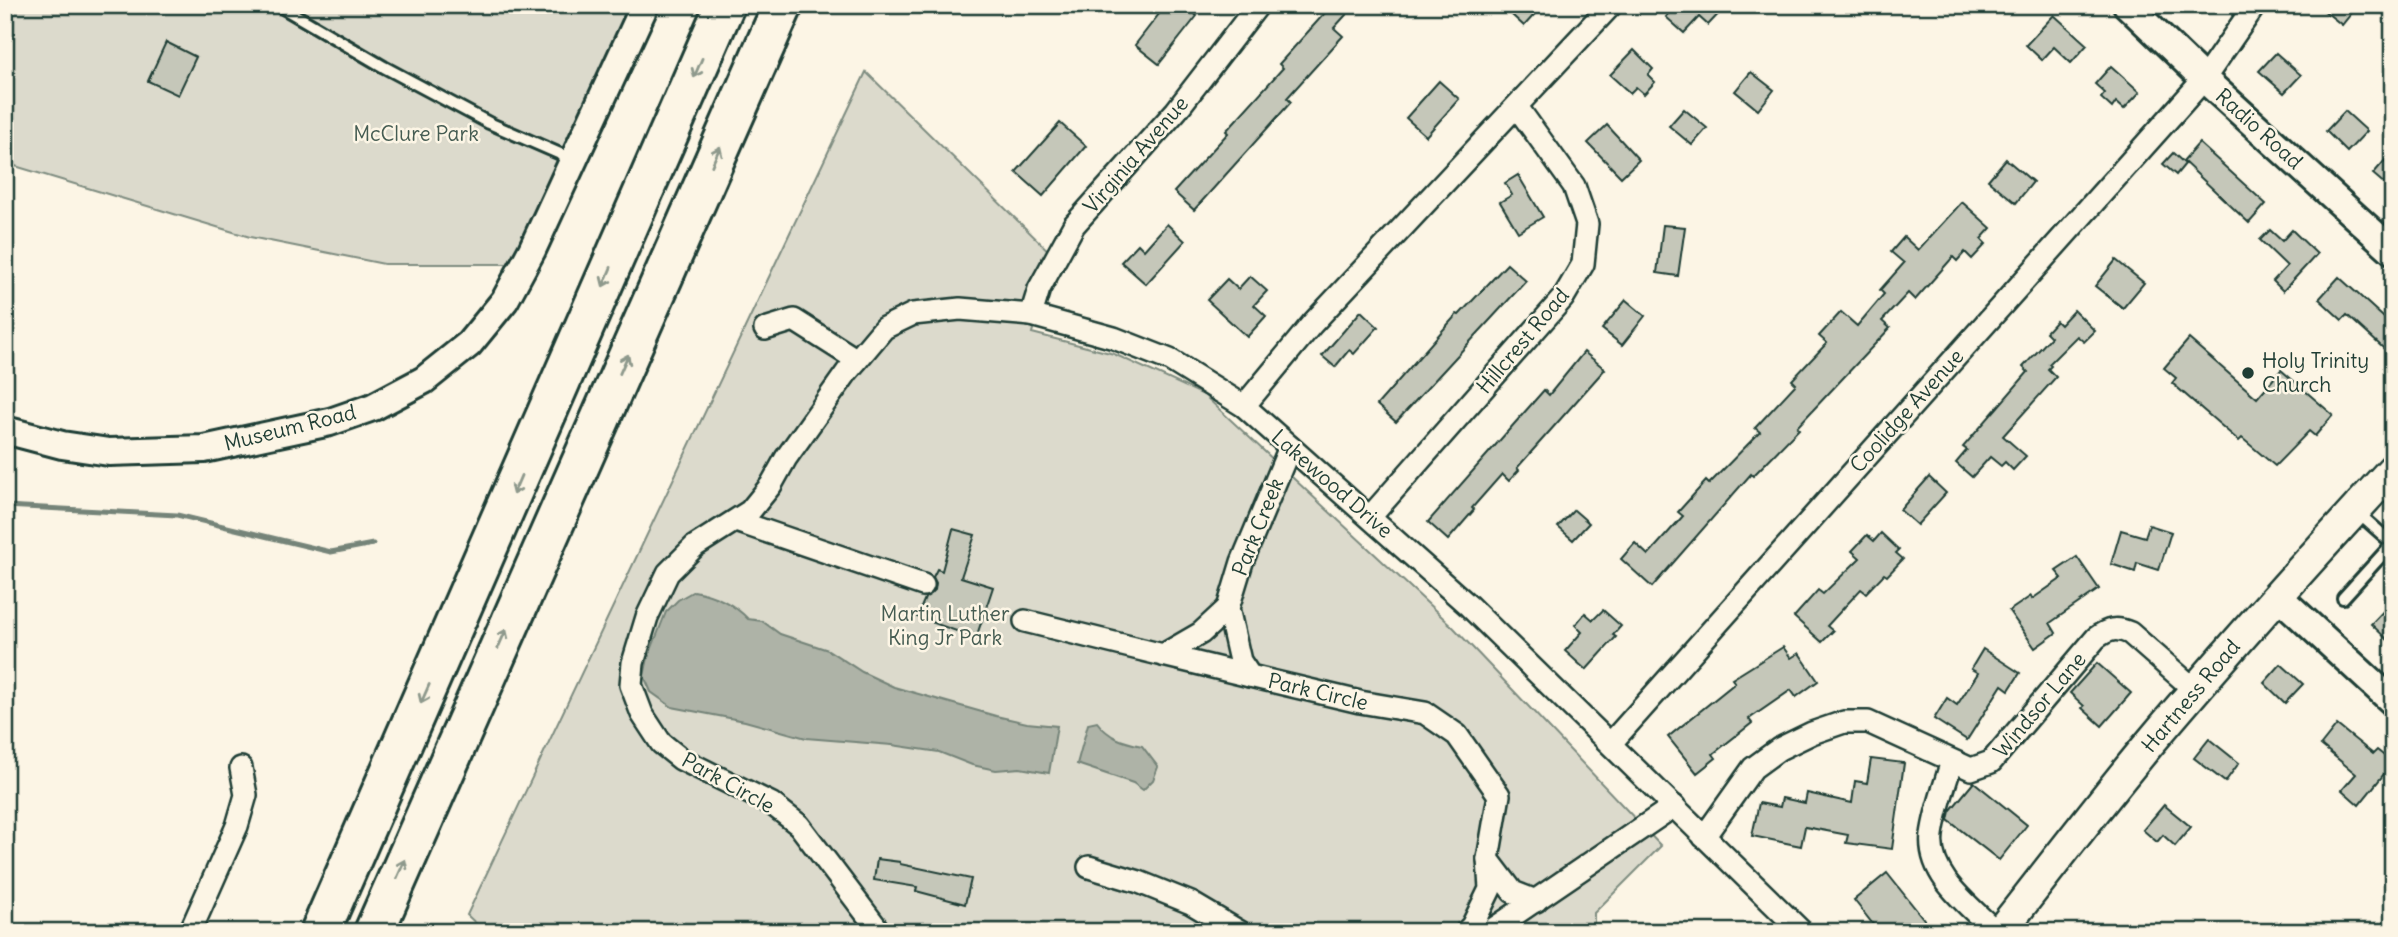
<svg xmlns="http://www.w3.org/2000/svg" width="2398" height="937" font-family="Delius,sans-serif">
	<rect width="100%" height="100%" fill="#fcf5e5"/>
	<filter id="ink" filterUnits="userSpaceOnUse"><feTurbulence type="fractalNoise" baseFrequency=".0143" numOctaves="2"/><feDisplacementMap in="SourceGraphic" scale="14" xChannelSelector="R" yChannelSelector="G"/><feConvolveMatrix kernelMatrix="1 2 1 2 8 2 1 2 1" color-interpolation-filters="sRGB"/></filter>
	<g filter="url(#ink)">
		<g fill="#dcdacc" stroke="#7e8c80" stroke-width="2">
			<path d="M5,5H636L525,264H384L250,237L5,163Z"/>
			<path d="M866,72L1065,267L1041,300L1032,333L1114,354L1204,395L1454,628L1661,846L1594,913V932H485L467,915Z"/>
		</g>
		<g fill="#aeb3a7" stroke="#758479" stroke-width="2">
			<path d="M694,591C715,595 733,603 748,619L762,621L780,634L828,650L862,672L894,687L996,716L1027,723L1057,726L1049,773L1020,768L996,770L972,765L939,752L892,745L806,738L745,721L672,707L651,692L644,676L648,658L666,612L678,600Z"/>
			<path d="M1097,722C1109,738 1123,742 1142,746L1158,767L1153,780L1143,790L1133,783L1077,764L1088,724Z"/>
		</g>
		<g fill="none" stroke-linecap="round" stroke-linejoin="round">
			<path stroke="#758479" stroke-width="5" d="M5,506L177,515L331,552L373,544"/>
		</g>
		<g fill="#c5c7b9" stroke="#1f3d34" stroke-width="2">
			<path d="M1166,5H1184L1197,16L1159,64L1135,45Z"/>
			<path d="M1332,5H1355L1334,28L1343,36L1287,98L1291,102L1194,210L1174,192L1228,133L1226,131L1283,68L1279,64Z"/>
			<path d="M1501,5H1543L1524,26Z"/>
			<path d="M1677,5H1727L1708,25L1699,17L1684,33L1666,17Z"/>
			<path d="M2317,5H2358L2342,25Z"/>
			<path d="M2054,15L2087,45L2071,63L2054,47L2042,60L2026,45Z"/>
			<path d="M166,42L196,57L178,95L148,81Z"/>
			<path d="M1634,50L1653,69L1648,75L1655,82L1644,94L1636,87L1630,93L1610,75Z"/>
			<path d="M2276,53L2301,75L2284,93L2259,71Z"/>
			<path d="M2111,66L2140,92L2124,109L2116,102L2112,108L2101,98L2105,93L2095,84Z"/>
			<path d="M1751,72L1774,90L1758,110L1735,91Z"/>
			<path d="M1439,81L1459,99L1426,136L1406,118Z"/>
			<path d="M1684,109L1707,128L1692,145L1669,126Z"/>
			<path d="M2345,111L2367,131L2347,152L2326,131Z"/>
			<path d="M1060,123L1086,146L1043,196L1016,172Z"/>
			<path d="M1607,125L1639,160L1621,177L1588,143Z"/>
			<path d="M2199,143L2266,204L2249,223L2183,161Z"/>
			<path d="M2393,151V191L2373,174Z"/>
			<path d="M2173,153L2185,164L2176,175L2163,164Z"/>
			<path d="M2006,159L2033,182L2016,203L1988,180Z"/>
			<path d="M1518,175L1543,217L1518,232L1500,202L1512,195L1505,183Z"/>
			<path d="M1962,202L1991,228L1981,239L1986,244L1972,259L1965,252L1957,261L1953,257L1915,300L1908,293L1882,321L1890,328L1797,427L1799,429L1753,476L1751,474L1652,587L1621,559L1635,543L1648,555L1683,516L1678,512L1706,481L1709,484L1760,432L1755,428L1796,384L1792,380L1827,343L1819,336L1841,312L1857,326L1884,294L1880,290L1904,263L1891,252L1904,237L1918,250Z"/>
			<path d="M1167,224L1185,241L1146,284L1121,262L1138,244L1144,250Z"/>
			<path d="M1663,225L1685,227L1678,276L1657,273Z"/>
			<path d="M2270,230L2282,241L2292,230L2317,254L2283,291L2273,281L2287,266L2260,240Z"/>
			<path d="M2116,260L2144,283L2123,308L2095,286Z"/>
			<path d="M1507,264L1526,281L1396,422L1377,405L1457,314L1459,315Z"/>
			<path d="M1250,276L1267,291L1254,305L1266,316L1247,337L1207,300L1227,279L1238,289Z"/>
			<path d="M2339,277L2393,326V357L2347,315L2342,320L2319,299Z"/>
			<path d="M1626,300L1645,316L1622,345L1602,329Z"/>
			<path d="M2074,310L2095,331L2084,342L2077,336L2049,364L2051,366L2048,369L2056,377L2003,436L2026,456L2013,470L2005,462L2001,466L1990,457L1972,477L1956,463L1967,450L1963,447L2028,372L2023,367L2051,337L2046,332L2056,321L2060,325Z"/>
			<path d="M1361,311L1378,327L1354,354L1349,350L1335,367L1322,356Z"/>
			<path d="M2189,339L2257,398L2281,370L2333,415L2315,436L2309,431L2275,466L2242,438L2239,441L2172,383L2176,378L2164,368Z"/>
			<path d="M1584,352L1605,369L1517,468L1519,470L1509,481L1502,474L1472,508L1474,510L1448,540L1428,522L1544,390L1549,395Z"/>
			<path d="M1929,477L1946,493L1917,525L1900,510Z"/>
			<path d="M1574,510L1589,523L1573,540L1558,527Z"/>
			<path d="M2149,525L2171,532L2159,570L2137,563L2135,572L2111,564L2121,530L2145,537Z"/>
			<path d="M953,529L975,535L961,577L993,587L976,638L917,617L925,598L935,590L936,583L933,577L937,569L942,571Z"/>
			<path d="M1881,533L1899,550L1896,553L1903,559L1887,576L1884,574L1866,593L1861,589L1827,626L1833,631L1822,642L1794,617L1818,590L1823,594L1860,558L1852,551L1867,535L1874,541Z"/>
			<path d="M2077,557L2099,589L2050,623L2056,633L2035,648L2009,611L2031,596L2032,599L2062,578L2056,571Z"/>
			<path d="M2393,601V645L2371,624Z"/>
			<path d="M1603,610L1621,626L1613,635L1616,637L1586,670L1565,651L1582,632L1575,625L1585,613L1593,620Z"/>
			<path d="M1783,647L1791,658L1799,653L1818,681L1796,697L1791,690L1749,719L1752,723L1713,754L1716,758L1697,773L1668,737L1735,683L1732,679Z"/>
			<path d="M1983,649L2020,673L2009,690L2002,685L1967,740L1934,719L1947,698L1957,705L1978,673L1971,669Z"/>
			<path d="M2097,663L2131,693L2102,726L2082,708L2084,706L2070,693Z"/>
			<path d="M2281,664L2303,684L2285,703L2264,683Z"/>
			<path d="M2337,725L2373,754L2377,750L2393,763L2359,805L2342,790L2356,774L2321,745Z"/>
			<path d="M2209,739L2239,763L2225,782L2194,758Z"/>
			<path d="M1871,759L1904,763L1892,849L1846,843L1848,835L1805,827L1801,846L1752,836L1759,803L1780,807L1782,798L1805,803L1807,793L1852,803L1855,781L1867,783Z"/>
			<path d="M1974,782L2027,825L1999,860L1948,820L1950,811Z"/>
			<path d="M2164,805L2191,827L2175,846L2163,835L2157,842L2143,830Z"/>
			<path d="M877,859L900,862V864L971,879L965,904L916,891L917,887L874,880Z"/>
			<path d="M1887,873L1934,932H1879L1854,900Z"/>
		</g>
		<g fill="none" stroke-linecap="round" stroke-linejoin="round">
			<defs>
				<g id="service">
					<path d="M278,5L384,67L489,123L574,160"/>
					<path d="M2357,512L2393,544"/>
					<path d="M2343,598L2392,544"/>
				</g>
				<g id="minor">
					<path d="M1031,315L1039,289L1074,225L1176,111L1258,5"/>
					<path d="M765,329L794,320L857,360"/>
					<path d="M1244,406L1312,324L1611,5"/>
					<path d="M1290,447L1242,562L1228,608L1240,661L1250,676L1360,702L1425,713L1457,735L1499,795L1488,859L1490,889L1472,926L1466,932"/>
					<path d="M1370,517L1563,298L1583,264L1587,224L1574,186L1517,107"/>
					<path d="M736,521L923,585"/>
					<path d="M1025,621L1163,655L1201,633L1228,608"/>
					<path d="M1163,655L1250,676"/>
					<path d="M1611,743L2204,79L2255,5"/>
					<path d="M1952,761C1945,785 1935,811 1932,835C1927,876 1970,906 1996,932"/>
					<path d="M1704,837L1753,768L1779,749L1812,733L1844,722H1868L1971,769L1991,762L2096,638C2108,629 2116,627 2130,633L2195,690"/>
					<path d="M1488,859L1513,892L1536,901"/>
					<path d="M1089,867L1139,882L1191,903L1240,932"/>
					<path d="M190,932L237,826L246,795L241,768"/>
					<path d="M880,932L799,825L772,804L681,759L661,743L642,714L631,685L633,663L647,617L668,573L695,546L750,511L771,485L786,458L847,372L884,328L913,314L960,309L1031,315L1114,338L1170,360L1244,406L1469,606L1802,932"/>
					<path d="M1489,932L1674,806"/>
				</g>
				<g id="tertiary">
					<path d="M2127,5L2204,79L2393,251"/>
					<path d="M5,430L62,445L109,452L204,449L330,422L373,407L424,380L469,344L505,300L532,250L645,5"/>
					<path d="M2277,595L2393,702"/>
				</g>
				<path id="secondary" d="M2000,932C2050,869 2098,805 2149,744C2228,650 2310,559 2393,469"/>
				<g id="motorway">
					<path d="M320,932L725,5"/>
					<path d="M374,932L783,5"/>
				</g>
			</defs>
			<use href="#service" stroke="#1f3d34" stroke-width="16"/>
			<use href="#minor" stroke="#1f3d34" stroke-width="26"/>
			<use href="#tertiary" stroke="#1f3d34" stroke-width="32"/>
			<use href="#secondary" stroke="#1f3d34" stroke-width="35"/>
			<use href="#motorway" stroke="#1f3d34" stroke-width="44"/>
			<use href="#service" stroke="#fcf5e5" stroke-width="10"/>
			<use href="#minor" stroke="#fcf5e5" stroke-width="21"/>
			<use href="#tertiary" stroke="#fcf5e5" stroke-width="26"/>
			<use href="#secondary" stroke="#fcf5e5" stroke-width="30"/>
			<use href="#motorway" stroke="#fcf5e5" stroke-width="38"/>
		</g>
		<defs><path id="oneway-shaft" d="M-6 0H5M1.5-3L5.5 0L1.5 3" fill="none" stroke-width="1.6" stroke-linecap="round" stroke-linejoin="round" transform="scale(1.75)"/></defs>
		<g stroke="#8e998c">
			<use href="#oneway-shaft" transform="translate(698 68) rotate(113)"/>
			<use href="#oneway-shaft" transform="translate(716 156) rotate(-66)"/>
			<use href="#oneway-shaft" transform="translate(607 277) rotate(113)"/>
			<use href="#oneway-shaft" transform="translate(624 364) rotate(-66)"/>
			<use href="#oneway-shaft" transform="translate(517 485) rotate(113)"/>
			<use href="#oneway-shaft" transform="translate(502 639) rotate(-66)"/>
			<use href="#oneway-shaft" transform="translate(425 694) rotate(114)"/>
			<use href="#oneway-shaft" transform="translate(401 869) rotate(-66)"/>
		</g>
	</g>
	<circle fill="#1f3d34" stroke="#fcf5e5" stroke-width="2.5" cx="2248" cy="373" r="7"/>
	<g text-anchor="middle" stroke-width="5" stroke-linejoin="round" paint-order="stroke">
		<g font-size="21" fill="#1f3d34" stroke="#fcf5e5">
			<text transform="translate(2259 129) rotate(42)" y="7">Radio Road</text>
			<text transform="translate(1136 155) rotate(-49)" y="7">Virginia Avenue</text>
			<text transform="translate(1523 341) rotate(-50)" y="7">Hillcrest Road</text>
			<text transform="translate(1907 411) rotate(-48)" y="7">Coolidge Avenue</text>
			<text transform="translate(290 428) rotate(-14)" y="7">Museum Road</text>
			<text transform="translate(1332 484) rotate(41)" y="7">Lakewood Drive</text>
			<text transform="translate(1258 527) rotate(-68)" y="7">Park Creek</text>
			<text transform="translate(1318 692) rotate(13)" y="7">Park Circle</text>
			<text transform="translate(2191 696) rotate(-50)" y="7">Hartness Road</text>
			<text transform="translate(2040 705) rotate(-50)" y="7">Windsor Lane</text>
			<text transform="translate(728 783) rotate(29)" y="7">Park Circle</text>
		</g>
		<g font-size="21" fill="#455c52" stroke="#fcf5e5">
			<text x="416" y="141">McClure Park</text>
			<text x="945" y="621">Martin Luther<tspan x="945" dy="24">King Jr Park</tspan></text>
		</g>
		<g font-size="21" fill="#1f3d34" stroke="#fcf5e5" text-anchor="start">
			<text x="2262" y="368">Holy Trinity<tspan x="2262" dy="24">Church</tspan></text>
		</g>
	</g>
	<rect width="2398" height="937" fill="none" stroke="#fcf5e5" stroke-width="28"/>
	<rect x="14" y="14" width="2370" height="909" fill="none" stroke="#1f3d34" stroke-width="2.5" filter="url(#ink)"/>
</svg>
